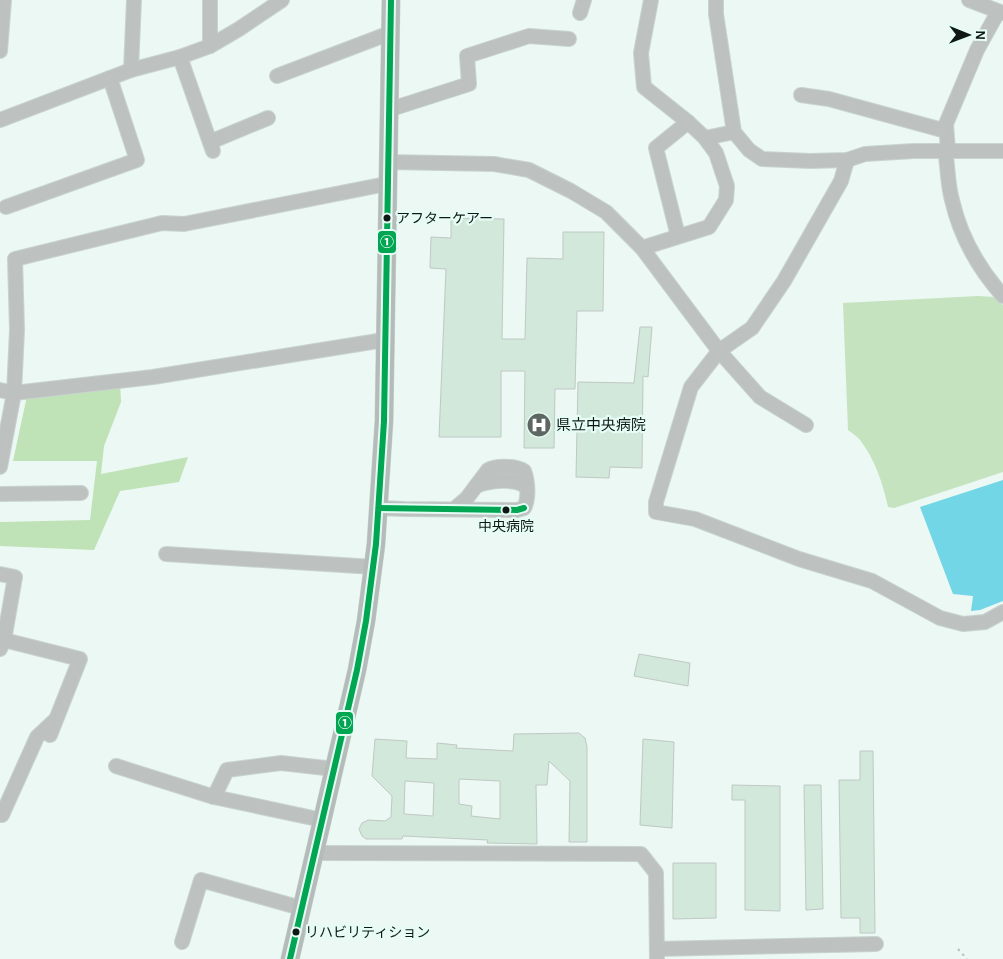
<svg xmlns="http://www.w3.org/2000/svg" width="1003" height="959" font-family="'Alegreya Sans','Noto Sans JP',sans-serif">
	<rect width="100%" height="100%" fill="#ebf8f4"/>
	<path fill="#c5e3bf" d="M978,296L995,297L1003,305V472L894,508L888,507C883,484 875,459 860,440C857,436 852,433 848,430L843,303Z"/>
	<path fill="#bfe2b6" d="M120,383L121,402L104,446L101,474L188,457L179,482L120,491L94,550L0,546V522L90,520L97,461H13L27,396Z"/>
	<path fill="#73d6e7" d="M1003,480V601L980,610L971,611L973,596L953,594L920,507Z"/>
	<g fill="#d1e8db" stroke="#c0c8c4" fill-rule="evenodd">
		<path d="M451,218L504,219L502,339H525L527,258L563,259V232H604L603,311H577L575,389H555L554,448H524L525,371H501V437H439L446,269L430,268L431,237L451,238Z"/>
		<path d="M640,327H652L648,377L643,376L642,468L610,467L609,478L576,477L578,382L634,383Z"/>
		<path d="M639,654L690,663L688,686L634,676Z"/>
		<path d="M579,733L585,738L587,747V842H569L570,781L549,761L547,785H536L537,844L487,843L488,840L403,836L402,839H366L362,836L359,829L362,823L368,820L385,821L391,817L392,796L372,776L375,739L407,741L406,758L437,759V743L457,745L456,748L513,751L514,734ZM459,779L500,781V819L471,816L472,806L459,804ZM405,781L434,783L433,816L404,814Z"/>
		<path d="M643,739L674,742L672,828L640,825Z"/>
		<path d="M860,751H873L875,933H860V918H841L839,780H860Z"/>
		<path d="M732,785L780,786V911L745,910V800H732Z"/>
		<path d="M804,785H821L823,909L806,910Z"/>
		<path d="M673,863H716V918L673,919Z"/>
	</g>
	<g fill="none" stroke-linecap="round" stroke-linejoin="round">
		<defs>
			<g id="minor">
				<path d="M716,0V14L734,132L749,150L762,159L810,161L847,160L865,154L914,151H1003"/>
				<path d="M969,0L1003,13"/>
				<path d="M998,12L977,50L946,124L948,151L946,157C948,171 948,186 952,200C960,235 979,269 1003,296"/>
				<path d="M580,13L584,0"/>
				<path d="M210,46V0"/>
				<path d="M0,51L4,0"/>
				<path d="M180,57L213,151"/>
				<path d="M131,70L134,0"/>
				<path d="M277,76L390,33"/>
				<path d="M801,95L829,99L946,131"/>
				<path d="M388,110L469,84L467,56L529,36L569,39"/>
				<path d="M0,120L131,70L180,57L210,46L239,29L282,0"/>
				<path d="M705,138L734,132"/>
				<path d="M210,142L268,118"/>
				<path d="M847,160L841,181L784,281L752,328L719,351L691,387L656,502V512L695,519L799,559L872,581L940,618L963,624L985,622L1003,612"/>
				<path d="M387,162L494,164L529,170L571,191L606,212L642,248L719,351L760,397L806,425"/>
				<path d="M6,207L137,160L110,78"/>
				<path d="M678,236L656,148L688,122"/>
				<path d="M642,248L709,227L726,200L727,186L716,153L705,138L688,122L644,87L641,53L651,0"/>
				<path d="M0,390L14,393L153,377L384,340"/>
				<path d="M0,467L14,393L17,330L15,259L162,223L184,224L386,184"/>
				<path d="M476,486C488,481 516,477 526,487"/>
				<path d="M0,494L81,493"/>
				<path d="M379,508L404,509L517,510L524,508C529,499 528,481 524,471C516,466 496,465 488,470L467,498L454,509"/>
				<path d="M166,554L374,567"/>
				<path d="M0,574L15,577L4,640L0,649"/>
				<path d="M4,640L80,659L50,735"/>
				<path d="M116,766L214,797L322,820"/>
				<path d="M214,797L227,770L281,763L334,769"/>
				<path d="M2,815L37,737L54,721"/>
				<path d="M314,853L641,854L656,873L657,959"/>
				<path d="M182,942L201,880L301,908"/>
				<path d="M657,949L876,944"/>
			</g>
			<path id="major" d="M290,959L357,670L366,621L376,544L384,421L391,0"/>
		</defs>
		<use href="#minor" stroke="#c9d3cf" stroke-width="16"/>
		<use href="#major" stroke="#c9d3cf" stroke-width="19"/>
		<path stroke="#b7bcbb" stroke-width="2" stroke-dasharray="2.5 4" stroke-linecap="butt" d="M958,949L967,959"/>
		<use href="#minor" stroke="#bdc2c1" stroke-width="14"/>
		<use href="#major" stroke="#b4bbb9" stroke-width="18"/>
		<defs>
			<g id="bus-1">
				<path d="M379,508L517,510L524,508"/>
				<path d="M290,959L357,670L366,621L376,544L384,421L391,0"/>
			</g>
		</defs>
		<use href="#bus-1" stroke="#e6fdf6" stroke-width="10"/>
		<use href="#bus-1" stroke="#00a651" stroke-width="6"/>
	</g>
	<defs>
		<symbol id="hospital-disc" viewBox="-11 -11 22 22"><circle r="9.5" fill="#5d6663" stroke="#e6fdf6"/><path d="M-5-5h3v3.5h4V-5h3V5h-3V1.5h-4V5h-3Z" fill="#fff"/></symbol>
	</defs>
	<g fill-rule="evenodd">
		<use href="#hospital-disc" x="525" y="411" width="28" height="28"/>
	</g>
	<g fill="#101815" stroke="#e6fdf6" stroke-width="2">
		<circle cx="387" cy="218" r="4.5"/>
		<circle cx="506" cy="510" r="4.5"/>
		<circle cx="296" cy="932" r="4.5"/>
	</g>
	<g text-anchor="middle" stroke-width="4.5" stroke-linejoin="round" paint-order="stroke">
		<g font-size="14" fill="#101815" stroke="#e6fdf6" text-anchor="start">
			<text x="396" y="223">アフターケアー</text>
			<text x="506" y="531" text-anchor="middle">中央病院</text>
			<text x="305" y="937">リハビリティション</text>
		</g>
		<g font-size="15" fill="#101815" stroke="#e6fdf6" text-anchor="start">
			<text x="556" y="430">県立中央病院</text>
		</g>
	</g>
	<g stroke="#e6fdf6" stroke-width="2">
		<rect x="377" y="230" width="20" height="24" rx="5" fill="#00a651"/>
		<rect x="335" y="711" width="19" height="24" rx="5" fill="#00a651"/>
	</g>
	<g font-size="14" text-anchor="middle" font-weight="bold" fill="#fff">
		<text x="387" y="247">①</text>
		<text x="345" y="728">①</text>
	</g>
	<g transform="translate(968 35) rotate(91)" stroke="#e6fdf6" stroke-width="4" paint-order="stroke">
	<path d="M0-4L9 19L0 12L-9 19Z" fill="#101815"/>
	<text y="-8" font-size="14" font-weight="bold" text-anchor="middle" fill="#101815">N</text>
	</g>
</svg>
